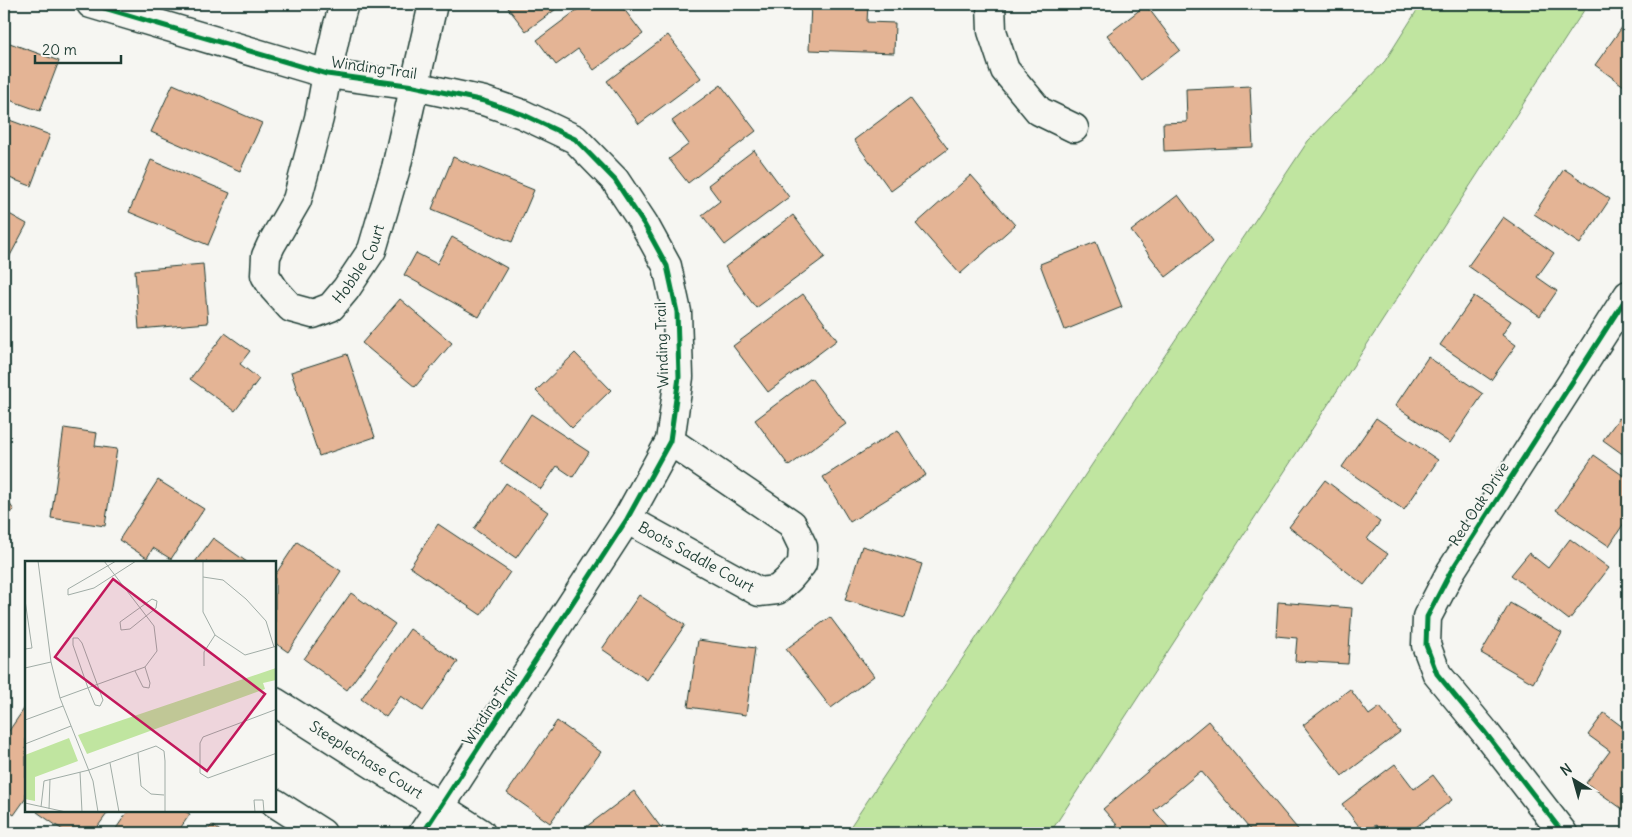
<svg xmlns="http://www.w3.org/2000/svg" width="1632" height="837" font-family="Delius,sans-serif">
	<rect width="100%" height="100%" fill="#f6f6f2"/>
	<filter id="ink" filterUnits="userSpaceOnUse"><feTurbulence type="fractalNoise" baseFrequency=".02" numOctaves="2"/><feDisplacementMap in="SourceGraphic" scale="10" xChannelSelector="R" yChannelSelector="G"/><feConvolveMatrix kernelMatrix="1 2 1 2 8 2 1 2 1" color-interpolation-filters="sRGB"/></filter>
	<g filter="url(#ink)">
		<path fill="#c0e5a0" stroke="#70916a" d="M1421,4H1588L1050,833H846L1308,141L1385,61Z"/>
		<g fill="#e4b495" stroke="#1f3d34">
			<path d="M248,4H262V7Z"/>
			<path d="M505,4H563L526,31Z"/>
			<path d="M585,4H620L643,34L594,70L578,49L556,65L537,40Z"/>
			<path d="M811,4H868L867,22L895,23L894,53L809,50Z"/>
			<path d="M1146,5L1180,50L1141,80L1107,35Z"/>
			<path d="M1628,19V89L1595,65Z"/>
			<path d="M668,35L701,78L639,124L607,81Z"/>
			<path d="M7,42L59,61L40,111L4,98V50Z"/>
			<path d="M173,84L262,123L240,171L151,132Z"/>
			<path d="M721,85L756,131L688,183L669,159L689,144L672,121Z"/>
			<path d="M1250,86L1253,147L1164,151L1163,123L1187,122L1186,89Z"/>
			<path d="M910,98L948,149L891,191L854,140Z"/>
			<path d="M4,118L50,135L31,186L4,176Z"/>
			<path d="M754,150L789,197L725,245L702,215L720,201L708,185Z"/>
			<path d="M453,157L534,190L512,242L432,209Z"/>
			<path d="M151,160L230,193L208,245L129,212Z"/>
			<path d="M1564,169L1610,199L1580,244L1534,214Z"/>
			<path d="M971,175L1015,225L960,274L916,224Z"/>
			<path d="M1178,195L1213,241L1166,277L1131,231Z"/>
			<path d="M4,211L27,224L4,267Z"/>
			<path d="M793,215L825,257L756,308L725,267Z"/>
			<path d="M1503,217L1554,253L1537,277L1557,291L1540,316L1468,266Z"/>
			<path d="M452,237L507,268L479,317L404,275L416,253L437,264Z"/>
			<path d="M1096,242L1122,307L1065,330L1040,264Z"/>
			<path d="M203,264L208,323L139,329L135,270Z"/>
			<path d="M803,294L837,340L768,392L733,346Z"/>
			<path d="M1474,296L1511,321L1502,335L1516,345L1491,380L1440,345Z"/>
			<path d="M400,299L452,343L415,387L362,343Z"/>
			<path d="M225,333L250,351L240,364L259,379L235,411L190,379Z"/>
			<path d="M575,353L611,390L572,428L536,391Z"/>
			<path d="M347,354L375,437L319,456L291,372Z"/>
			<path d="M1428,357L1483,394L1450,443L1395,406Z"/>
			<path d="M811,378L846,424L789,466L755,420Z"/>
			<path d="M531,414L589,452L573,477L557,466L541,489L500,462Z"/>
			<path d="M1376,418L1438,460L1404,510L1342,467Z"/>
			<path d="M1619,418L1628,424V458L1603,440Z"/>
			<path d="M64,428L97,433L95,446L117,449L105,526L51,518Z"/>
			<path d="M898,430L926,475L850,522L823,477Z"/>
			<path d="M1594,455L1628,479V517L1609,546L1556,510Z"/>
			<path d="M158,480L204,509L171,559L153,548L147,558L119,540Z"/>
			<path d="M1325,480L1380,522L1367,539L1388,554L1364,585L1289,527Z"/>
			<path d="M506,483L548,512L516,558L474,529Z"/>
			<path d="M4,496L14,510L4,518Z"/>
			<path d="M438,524L510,572L481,615L410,567Z"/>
			<path d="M4,533L9,540L4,544Z"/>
			<path d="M213,538L247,562H195Z"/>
			<path d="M1570,539L1609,568L1569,620L1511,575L1529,553L1548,568Z"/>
			<path d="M297,542L341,571L288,652L275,643V575Z"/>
			<path d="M862,546L922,564L905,618L845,600Z"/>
			<path d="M351,593L395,624L347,690L304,659Z"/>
			<path d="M639,595L685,625L647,680L602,649Z"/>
			<path d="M1278,602L1352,608L1348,664L1295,661L1297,638L1276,636Z"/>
			<path d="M1510,603L1562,633L1533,683L1481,653Z"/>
			<path d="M830,617L874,676L831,708L786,649Z"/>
			<path d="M410,629L458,662L423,711L401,696L386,717L361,699Z"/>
			<path d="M698,640L755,648L746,715L688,707Z"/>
			<path d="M1350,689L1369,715L1380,707L1400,732L1342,776L1303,725Z"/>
			<path d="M26,706V798L14,815L4,808V738Z"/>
			<path d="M1604,713L1628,731V813L1586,783L1610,751L1588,735Z"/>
			<path d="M557,721L601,752L550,823L507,793Z"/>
			<path d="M1208,721L1301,833H1253L1201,771L1154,810L1173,833H1124L1103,809Z"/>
			<path d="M1395,764L1414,789L1433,775L1452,800L1408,833H1382L1376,825L1364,833L1342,804Z"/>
			<path d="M634,791L665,833H578Z"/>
			<path d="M38,811H109L93,833H67L37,812Z"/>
			<path d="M128,811H184L190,814L177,833H113Z"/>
			<path d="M212,825L223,833H205Z"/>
		</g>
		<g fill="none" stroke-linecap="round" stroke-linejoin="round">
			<defs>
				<g id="minor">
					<path d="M91,4L327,74L414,86L484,101L522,114L575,139L615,180L644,224L667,266L677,312L679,377L670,441L627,519L423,833"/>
					<path id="s1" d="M344,4L337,28L327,74L319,118L297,200L271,245L266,256L265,275L274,289L291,308L313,314L331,307L346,289L372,250L396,168L433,4"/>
					<path d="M991,4L992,31L1005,70L1039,111L1074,128"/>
					<path id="s2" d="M627,519L759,592L777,590L790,578L802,564L803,547L792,524L670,441"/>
					<path id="s3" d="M275,702L481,833"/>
					<path d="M275,803L322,833"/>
					<path d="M1563,833L1484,731L1437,674L1426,645L1427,617L1451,571L1628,295"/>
				</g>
			</defs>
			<use href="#minor" stroke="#1f3d34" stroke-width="31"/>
			<use href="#minor" stroke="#f6f6f2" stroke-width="28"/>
			<defs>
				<g id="cycleway">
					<path d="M91,4L327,74L414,86L484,101L522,114L575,139L615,180L644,224L667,266L677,312L679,377L670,441L627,519L423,833"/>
					<path d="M1563,833L1484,731L1437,674L1426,645L1427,617L1451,571L1628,295"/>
				</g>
			</defs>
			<use href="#cycleway" stroke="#f6f6f2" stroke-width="8"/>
			<use href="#cycleway" stroke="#00873e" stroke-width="5"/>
		</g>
	</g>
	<g text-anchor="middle" stroke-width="4" stroke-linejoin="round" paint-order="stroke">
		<g font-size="15" fill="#1f3d34" stroke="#f6f6f2">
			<text transform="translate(374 68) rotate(8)" y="5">Winding Trail</text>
			<text dy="5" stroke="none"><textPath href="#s1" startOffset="421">Hobble Court</textPath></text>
			<text transform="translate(662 345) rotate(-92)" y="5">Winding Trail</text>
			<text transform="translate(1479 504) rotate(-57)" y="5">Red Oak Drive</text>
			<text dy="5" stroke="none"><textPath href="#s2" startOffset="79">Boots Saddle Court</textPath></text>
			<text transform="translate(490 708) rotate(-57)" y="5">Winding Trail</text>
			<text dy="5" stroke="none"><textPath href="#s3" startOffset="108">Steeplechase Court</textPath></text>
		</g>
	</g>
	<g transform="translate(25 561)">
		<rect width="251" height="251" fill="#f6f6f2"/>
		<path d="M251,107V119L238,122L240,128L62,193L53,174ZM44,177L53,200L10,216V240L0,238V194Z" fill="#c0e5a0"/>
		<path fill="none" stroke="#a0aca6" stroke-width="1" d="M13,0L26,101L35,137L68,220L73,251M91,0L43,28V34L69,27L111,0M178,0V51L190,74L220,94L252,85M178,16L198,19L221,38L241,60L249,86M127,38L132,40L131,47L105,68L96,69L95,61ZM0,39L7,87L0,88M48,77H53L57,82L78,139L75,145L70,144L63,127L48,84ZM179,105V91L190,74M0,107L26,101M110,110L118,126L124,127L125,122L120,106M35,137L120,106L132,90L129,65L79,0M252,148L178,176L175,182V212L183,217L252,192M0,159L38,145M0,183L46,165M113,192L116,225L126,233L139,234M85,202L94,251M55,211L57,251M0,242L41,251M16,246L19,220L64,209L131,185L139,190L140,200V251M24,248L25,218M230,251L229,239H238L239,251"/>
		<path fill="#c2185b" fill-opacity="0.15" stroke="#c2185b" stroke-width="2.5" d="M88,18L240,133L182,210L30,96Z"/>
		<rect width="251" height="251" fill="none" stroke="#1f3d34" stroke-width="2.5"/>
	</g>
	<rect width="1632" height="837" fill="none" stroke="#f6f6f2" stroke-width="20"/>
	<rect x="10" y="10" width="1612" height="817" fill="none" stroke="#1f3d34" stroke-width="2" filter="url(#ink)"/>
	<g transform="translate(1574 780) rotate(323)" stroke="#f6f6f2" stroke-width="4" paint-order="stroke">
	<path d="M0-4L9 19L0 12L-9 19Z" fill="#1f3d34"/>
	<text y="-8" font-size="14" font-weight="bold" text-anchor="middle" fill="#1f3d34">N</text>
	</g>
	<path d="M35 55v8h86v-8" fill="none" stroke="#1f3d34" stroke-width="2.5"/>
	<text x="42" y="55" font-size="15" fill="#1f3d34" stroke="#f6f6f2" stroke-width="4" paint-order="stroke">20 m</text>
</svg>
